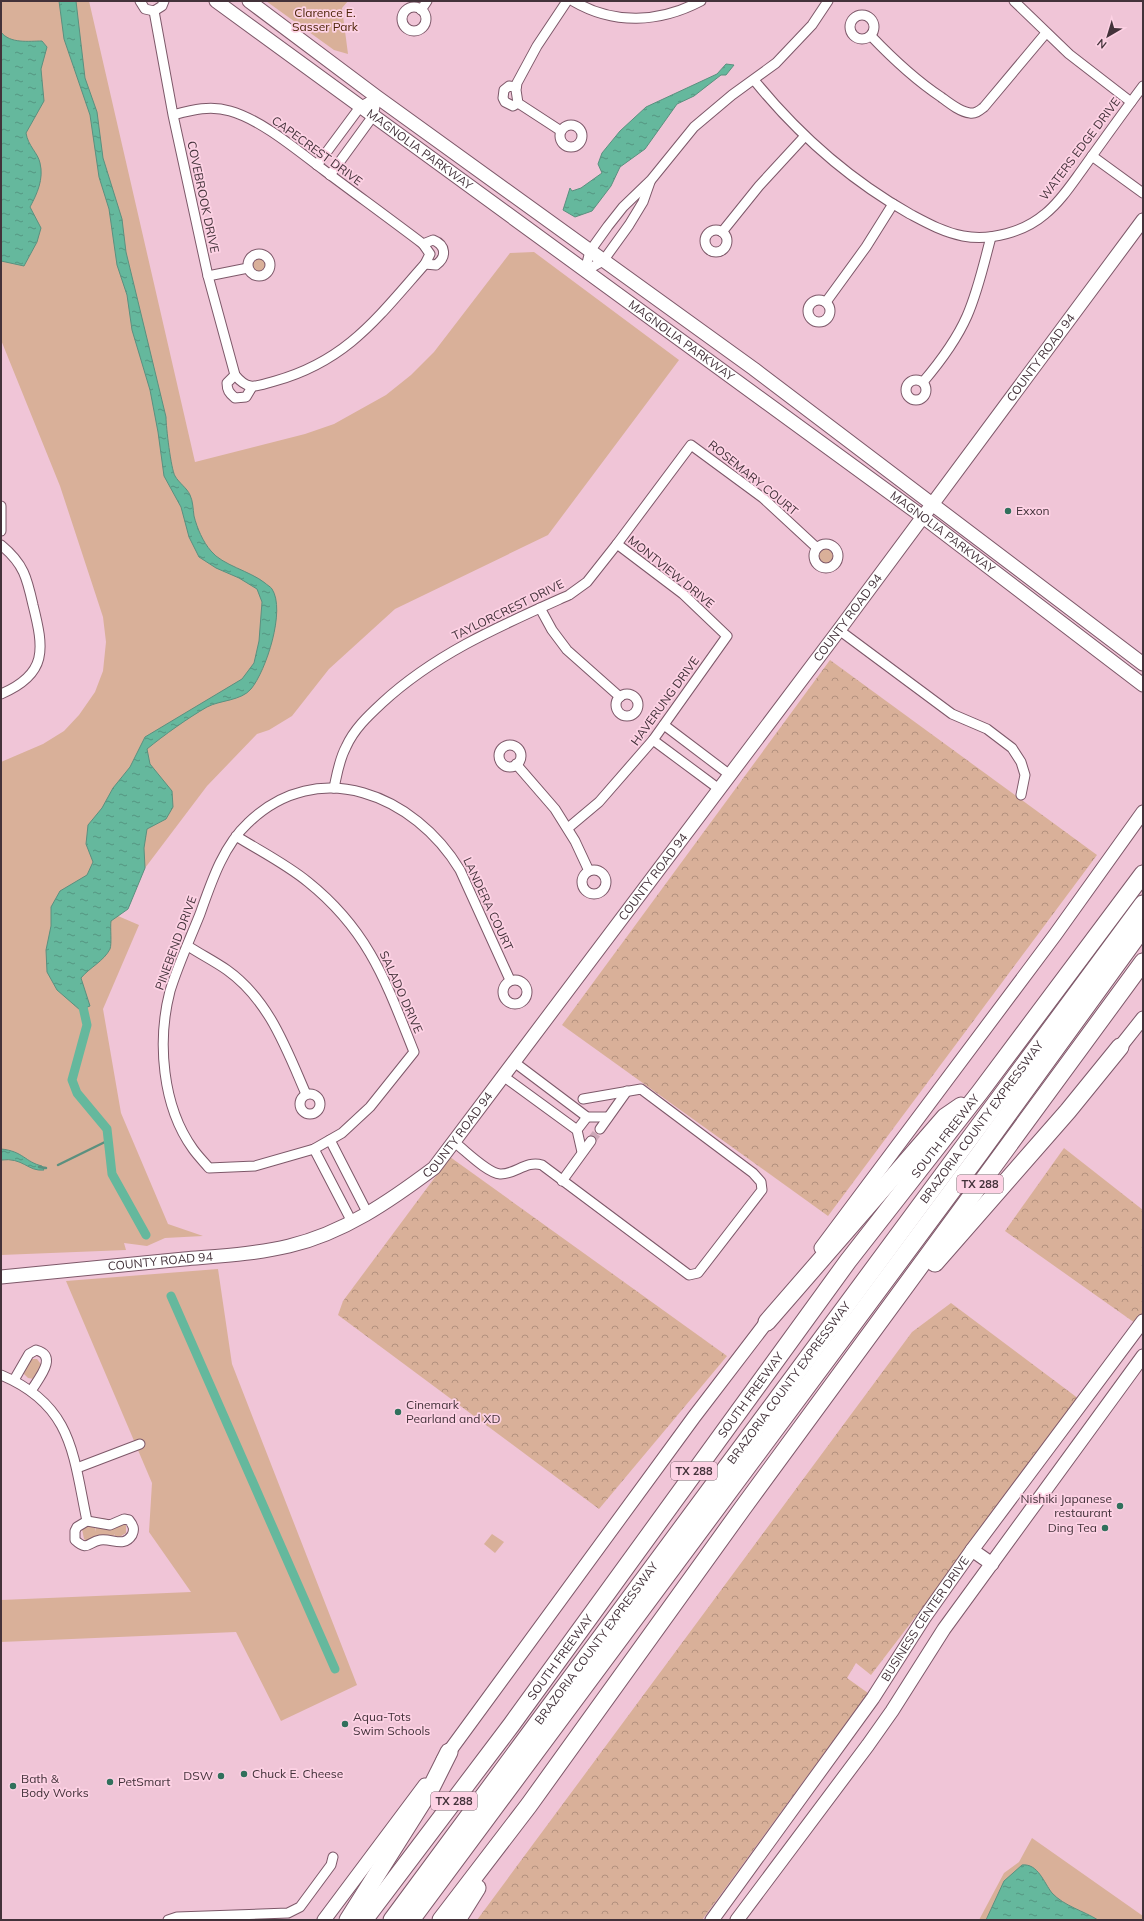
<svg xmlns="http://www.w3.org/2000/svg" width="1144" height="1921" font-family="Mulish,sans-serif">
	<defs>
		<pattern id="forest-crowns" width="20" height="18" patternUnits="userSpaceOnUse"><rect width="20" height="18" fill="#d9b099"/><path d="M2 6a3 3 0 1 1 6 0M12 15a3 3 0 1 1 6 0" fill="none" stroke="#b2907e"/></pattern>
		<pattern id="water-ripples" width="26" height="14" patternUnits="userSpaceOnUse"><rect width="26" height="14" fill="#65b89d"/><path d="M2 4q2-2 4 0t4 0M15 11q2-2 4 0t4 0" fill="none" stroke="#559681"/></pattern>
	</defs>
	<rect width="100%" height="100%" fill="#f0c5d7"/>
	<g fill="#d9b099">
		<path d="M1,1H89L195,462L305,434L334,424L386,395L411,375L434,352L510,253L534,252L679,360L548,535L395,609L329,669L292,716L269,730L257,734L207,786L111,913L139,925L103,1009L121,1113L168,1224L203,1236L165,1238L147,1246L124,1243L126,1250L1,1255V762L43,744L64,731L79,715L95,692L103,671L106,642L103,617L60,486L1,340Z"/>
		<path d="M266,1H348L342,8L348,54L334,50Z"/>
		<circle cx="257" cy="264" r="10"/>
		<circle cx="826" cy="557" r="10"/>
		<path d="M218,1269L232,1364L357,1685L281,1721L236,1632L1,1642V1600L191,1592L149,1532L152,1483L66,1281Z"/>
		<path d="M30,1359H37L43,1367L34,1379L28,1378L23,1373Z"/>
		<path d="M103,1518L114,1521V1518H118L126,1523V1533L118,1538L114,1537L115,1534L111,1538L87,1541L84,1539L82,1529L86,1523L95,1526L96,1532V1526Z"/>
		<path d="M492,1534L504,1542L495,1553L484,1544Z"/>
		<path d="M1032,1838L1143,1916V1920H979L1004,1873L1019,1862Z"/>
	</g>
	<g fill="url(#forest-crowns)">
		<path d="M830,660L1097,855L828,1216L562,1025Z"/>
		<path d="M1064,1148L1143,1210V1312L1135,1323L1005,1231Z"/>
		<path d="M450,1157L727,1356L599,1509L338,1315L343,1301Z"/>
		<path d="M951,1303L1079,1399L1016,1485L871,1675L856,1663L847,1678L868,1693L702,1920H477L912,1332Z"/>
	</g>
	<g fill="url(#water-ripples)" stroke="#5b907f">
		<path d="M59,1H76L85,78L97,112L103,158L122,219L126,252L166,417C166,427 171,469 175,476C179,483 187,488 190,495C193,501 193,509 194,516C197,528 203,542 211,551C222,565 250,571 265,583C267,585 271,587 272,589C286,610 266,671 251,689C241,701 220,700 207,707C188,718 164,735 147,749L150,764L172,791L173,807L166,819L147,829L144,848L145,868L128,909L111,921C110,927 112,944 110,949C104,961 89,968 81,978L90,1006L80,1010L57,990L47,972L46,950L51,926V907L60,891L87,875L93,862L86,844L88,825L102,808L113,788L130,767L145,737L242,679L254,663L259,641L262,602L257,589L239,578L216,568L199,557L189,537L181,507L164,476L158,432L150,390L132,330L127,295L117,265L109,209L99,177L90,115L64,39Z"/>
		<path d="M1,32C10,44 29,41 42,41L47,47L41,69L44,101L26,133C28,146 38,153 40,163C44,179 37,194 30,207L41,228L37,242L24,266L1,261Z"/>
		<path d="M726,64L734,65L726,75H721L694,96L677,104L645,149L620,167L611,186L592,211L575,217L563,210L570,188L572,191L581,188L602,173L598,164L602,153L620,131L646,107L717,74Z"/>
		<path d="M1,1149C23,1151 25,1162 42,1166L44,1170C28,1172 23,1157 1,1160Z"/>
		<path d="M1022,1865C1038,1863 1044,1883 1052,1893C1064,1906 1084,1911 1098,1920H986L1004,1881Z"/>
	</g>
	<g fill="none" stroke-linecap="round" stroke-linejoin="round">
		<g stroke="#5b907f" stroke-width="2.5">
			<path d="M58,1165L109,1140"/>
			<path d="M39,1167L46,1168"/>
		</g>
		<g stroke="#65b89d" stroke-width="9">
			<path d="M81,998L87,1025L72,1080L77,1093L107,1129L112,1174L146,1235"/>
			<path d="M171,1296L335,1669"/>
		</g>
		<path stroke="#cda8b8" stroke-width="9" stroke-dasharray="9 4.5" stroke-linecap="butt" d="M591,1141L600,1129"/>
		<defs>
			<g id="street">
				<path d="M140,1L145,9L154,11L162,6L164,1"/>
				<path d="M573,1C614,25 659,23 701,1"/>
				<path d="M1014,1L1069,54L1131,102"/>
				<circle cx="414" cy="19" r="12"/>
				<path d="M421,10L427,1"/>
				<path d="M154,11L173,115L208,276L235,375C249,392 256,386 275,381C347,361 378,317 425,264L430,254L423,244C390,219 357,195 325,171C298,151 262,120 230,111C210,105 192,110 173,115"/>
				<circle cx="862" cy="27" r="12"/>
				<path d="M871,36C893,59 914,79 941,97C949,103 960,112 970,113C976,114 980,110 984,107L1046,33"/>
				<path d="M754,80C797,133 850,180 910,214C927,223 943,232 963,236C991,241 1024,232 1045,214C1060,202 1071,185 1082,170C1102,142 1122,114 1143,86"/>
				<path d="M516,87L509,86L504,90L503,98L505,102L513,106L518,103"/>
				<circle cx="571" cy="136" r="11"/>
				<path d="M561,131L518,103L516,90L517,83L537,46L567,1"/>
				<path d="M1092,156L1143,193"/>
				<path d="M317,165L360,107L377,97"/>
				<path d="M330,175L373,116L377,97"/>
				<circle cx="716" cy="241" r="11"/>
				<path d="M722,232L759,186L805,136"/>
				<path d="M423,244L433,240C446,245 447,257 436,265L425,264"/>
				<circle cx="259" cy="265" r="11"/>
				<path d="M585,271L590,251L608,226L623,207L651,180L694,127L732,95L776,63L812,25L828,1"/>
				<path d="M585,271L603,261L629,225L643,202L650,182"/>
				<path d="M208,276L248,268"/>
				<circle cx="819" cy="311" r="11"/>
				<path d="M826,302L866,247L893,204"/>
				<path d="M235,375L227,383C227,390 229,393 235,398L246,397L252,387"/>
				<circle cx="916" cy="390" r="10"/>
				<path d="M923,382C940,362 956,341 967,316C978,291 984,263 991,237"/>
				<path d="M1,506V531"/>
				<circle cx="826" cy="556" r="12"/>
				<path d="M1,545C24,564 27,578 33,605C44,649 48,674 1,694"/>
				<path d="M540,608L552,630L567,650L620,697"/>
				<path d="M839,630L952,714L987,729L1012,748L1021,762L1025,775L1021,795"/>
				<circle cx="627" cy="705" r="11"/>
				<path d="M664,725L730,775"/>
				<path d="M653,740L719,789"/>
				<circle cx="510" cy="756" r="11"/>
				<path d="M516,764L555,809L575,841L589,871"/>
				<path d="M334,788C337,774 339,760 346,747C354,729 368,716 382,703C436,653 502,625 569,595L587,582L617,544L691,445L763,498L817,548"/>
				<path d="M568,828L599,802L653,740L727,636L683,594L617,544"/>
				<path d="M236,836C260,851 286,864 308,882C369,931 386,982 414,1052L370,1107L342,1133L314,1149L255,1166L209,1168C204,1162 198,1156 193,1149C162,1106 157,1041 170,991C178,965 190,939 200,914C211,883 223,846 248,823C318,755 415,795 460,870L510,980"/>
				<circle cx="594" cy="882" r="12"/>
				<path d="M188,946C200,954 214,961 227,970C269,1000 286,1048 306,1094"/>
				<circle cx="515" cy="992" r="12"/>
				<path d="M514,1062L587,1117H608"/>
				<path d="M503,1076L577,1130"/>
				<circle cx="310" cy="1104" r="10"/>
				<path d="M600,1129L627,1091"/>
				<path d="M330,1140L368,1214"/>
				<path d="M454,1142C465,1150 487,1173 500,1174C515,1175 526,1160 542,1165L689,1275L698,1273L762,1190L761,1182L753,1173L641,1089L583,1099"/>
				<path d="M314,1149L352,1222"/>
				<path d="M582,1152L577,1130L587,1117"/>
				<path d="M562,1181L591,1141"/>
				<path d="M1,1375C73,1405 73,1455 87,1521"/>
				<path d="M14,1380L29,1354L36,1350C59,1356 38,1379 31,1391"/>
				<path d="M77,1468L140,1444"/>
				<path d="M124,1519L129,1520C133,1525 135,1529 132,1535C124,1548 112,1538 100,1540C88,1542 88,1552 75,1540V1531L77,1527L87,1521L110,1525Z"/>
				<path d="M168,1920L177,1917L288,1913L300,1907L331,1865L333,1857"/>
			</g>
			<g id="secondary">
				<path id="s1" d="M216,1L923,517L1143,685"/>
				<path d="M249,1L377,97L754,369L1143,664"/>
				<path d="M1120,1047L1143,1018"/>
				<path d="M821,1248L1055,935L1143,812"/>
				<path id="s2" d="M1,1277C62,1271 123,1265 184,1259C218,1256 256,1254 289,1246C344,1233 390,1201 434,1168L839,630L1143,220"/>
				<path d="M972,1550L992,1564"/>
				<path d="M443,1760L694,1417L772,1315"/>
				<path d="M324,1920L425,1785"/>
				<path id="s3" d="M712,1920L873,1698L924,1618L972,1550L1143,1321"/>
				<path d="M737,1920L868,1745L892,1711L944,1629L1143,1356"/>
			</g>
			<g id="highway">
				<path d="M935,1263L1068,1111L1120,1047"/>
				<path d="M767,1322L945,1117L961,1106"/>
				<path d="M348,1920L430,1790L449,1752"/>
				<path id="s4" d="M364,1920L512,1724L848,1261L980,1092L1143,874"/>
				<path id="s5" d="M392,1920L1143,904"/>
				<path d="M411,1920L980,1153L1143,928"/>
				<path d="M441,1920L529,1805L742,1509L1143,962"/>
				<path d="M457,1920L477,1888"/>
			</g>
		</defs>
		<use href="#street" stroke="#7d5869" stroke-width="11"/>
		<use href="#secondary" stroke="#7d5869" stroke-width="15"/>
		<use href="#highway" stroke="#7d5869" stroke-width="19"/>
		<use href="#street" stroke="#fff" stroke-width="9"/>
		<use href="#secondary" stroke="#fff" stroke-width="13"/>
		<use href="#highway" stroke="#fff" stroke-width="17"/>
	</g>
	<g fill="#31705c" stroke="#fdd2e4" stroke-width="1.5">
		<circle cx="1008" cy="511" r="4"/>
		<circle cx="398" cy="1412" r="4"/>
		<circle cx="1120" cy="1506" r="4"/>
		<circle cx="1105" cy="1528" r="4"/>
		<circle cx="345" cy="1724" r="4"/>
		<circle cx="244" cy="1774" r="4"/>
		<circle cx="221" cy="1776" r="4"/>
		<circle cx="110" cy="1782" r="4"/>
		<circle cx="13" cy="1786" r="4"/>
	</g>
	<g text-anchor="middle" stroke-width="3.5" stroke-linejoin="round" paint-order="stroke">
		<g fill="#fdd2e4" stroke="#7b626d" stroke-width="1">
			<rect x="957" y="1175" width="46" height="18" rx="3"/>
			<rect x="671" y="1462" width="46" height="18" rx="3"/>
			<rect x="431" y="1792" width="46" height="18" rx="3"/>
		</g>
		<g font-size="11" font-weight="bold" fill="#43323a">
			<text x="980" y="1188">TX 288</text>
			<text x="694" y="1475">TX 288</text>
			<text x="454" y="1805">TX 288</text>
		</g>
		<g font-size="12" fill="#4c2307" stroke="#fdd2e4">
			<text x="325" y="17">Clarence E.<tspan x="325" dy="14">Sasser Park</tspan></text>
		</g>
		<g font-size="12" fill="#43323a" stroke="#fdd2e4">
			<text transform="translate(1080 149) rotate(-53)" y="4">WATERS EDGE DRIVE</text>
			<text dy="4" stroke="none"><textPath href="#s1" startOffset="252">MAGNOLIA PARKWAY</textPath></text>
			<text transform="translate(317 151) rotate(36)" y="4">CAPECREST DRIVE</text>
			<text transform="translate(203 197) rotate(78)" y="4">COVEBROOK DRIVE</text>
			<text dy="4" stroke="none"><textPath href="#s1" startOffset="576">MAGNOLIA PARKWAY</textPath></text>
			<text dy="4" stroke="none"><textPath href="#s2" startOffset="1468">COUNTY ROAD 94</textPath></text>
			<text transform="translate(753 478) rotate(39)" y="4">ROSEMARY COURT</text>
			<text dy="4" stroke="none"><textPath href="#s1" startOffset="900">MAGNOLIA PARKWAY</textPath></text>
			<text transform="translate(671 572) rotate(39)" y="4">MONTVIEW DRIVE</text>
			<text transform="translate(508 610) rotate(-26)" y="4">TAYLORCREST DRIVE</text>
			<text dy="4" stroke="none"><textPath href="#s2" startOffset="1144">COUNTY ROAD 94</textPath></text>
			<text transform="translate(665 701) rotate(-54)" y="4">HAVERUNG DRIVE</text>
			<text dy="4" stroke="none"><textPath href="#s2" startOffset="820">COUNTY ROAD 94</textPath></text>
			<text transform="translate(488 904) rotate(65)" y="4">LANDERA COURT</text>
			<text transform="translate(176 943) rotate(-70)" y="4">PINEBEND DRIVE</text>
			<text transform="translate(401 992) rotate(66)" y="4">SALADO DRIVE</text>
			<text dy="4" stroke="none"><textPath href="#s5" startOffset="992">BRAZORIA COUNTY EXPRESSWAY</textPath></text>
			<text dy="4" stroke="none"><textPath href="#s2" startOffset="496">COUNTY ROAD 94</textPath></text>
			<text dy="4" stroke="none"><textPath href="#s4" startOffset="976">SOUTH FREEWAY</textPath></text>
			<text dy="4" stroke="none"><textPath href="#s2" startOffset="160">COUNTY ROAD 94</textPath></text>
			<text dy="4" stroke="none"><textPath href="#s5" startOffset="668">BRAZORIA COUNTY EXPRESSWAY</textPath></text>
			<text dy="4" stroke="none"><textPath href="#s4" startOffset="652">SOUTH FREEWAY</textPath></text>
			<text dy="4" stroke="none"><textPath href="#s3" startOffset="369">BUSINESS CENTER DRIVE</textPath></text>
			<text dy="4" stroke="none"><textPath href="#s5" startOffset="344">BRAZORIA COUNTY EXPRESSWAY</textPath></text>
			<text dy="4" stroke="none"><textPath href="#s4" startOffset="328">SOUTH FREEWAY</textPath></text>
		</g>
		<g font-size="12" fill="#43323a" stroke="#fdd2e4" text-anchor="start">
			<text x="1016" y="515">Exxon</text>
			<text x="406" y="1409">Cinemark<tspan x="406" dy="14">Pearland and XD</tspan></text>
			<text x="1112" y="1503" text-anchor="end">Nishiki Japanese<tspan x="1112" dy="14">restaurant</tspan></text>
			<text x="1097" y="1532" text-anchor="end">Ding Tea</text>
			<text x="353" y="1721">Aqua-Tots<tspan x="353" dy="14">Swim Schools</tspan></text>
			<text x="252" y="1778">Chuck E. Cheese</text>
			<text x="213" y="1780" text-anchor="end">DSW</text>
			<text x="21" y="1783">Bath &amp;<tspan x="21" dy="14">Body Works</tspan></text>
			<text x="118" y="1786">PetSmart</text>
		</g>
	</g>
	<rect width="1144" height="1921" fill="none" stroke="#43323a" stroke-width="4"/>
	<g transform="translate(1108 36) rotate(218)" stroke="#fdd2e4" stroke-width="3" paint-order="stroke">
	<path d="M0-3L7 15L0 10L-7 15Z" fill="#43323a"/>
	<text y="-6" font-size="11" font-weight="bold" text-anchor="middle" fill="#43323a">N</text>
	</g>
</svg>
